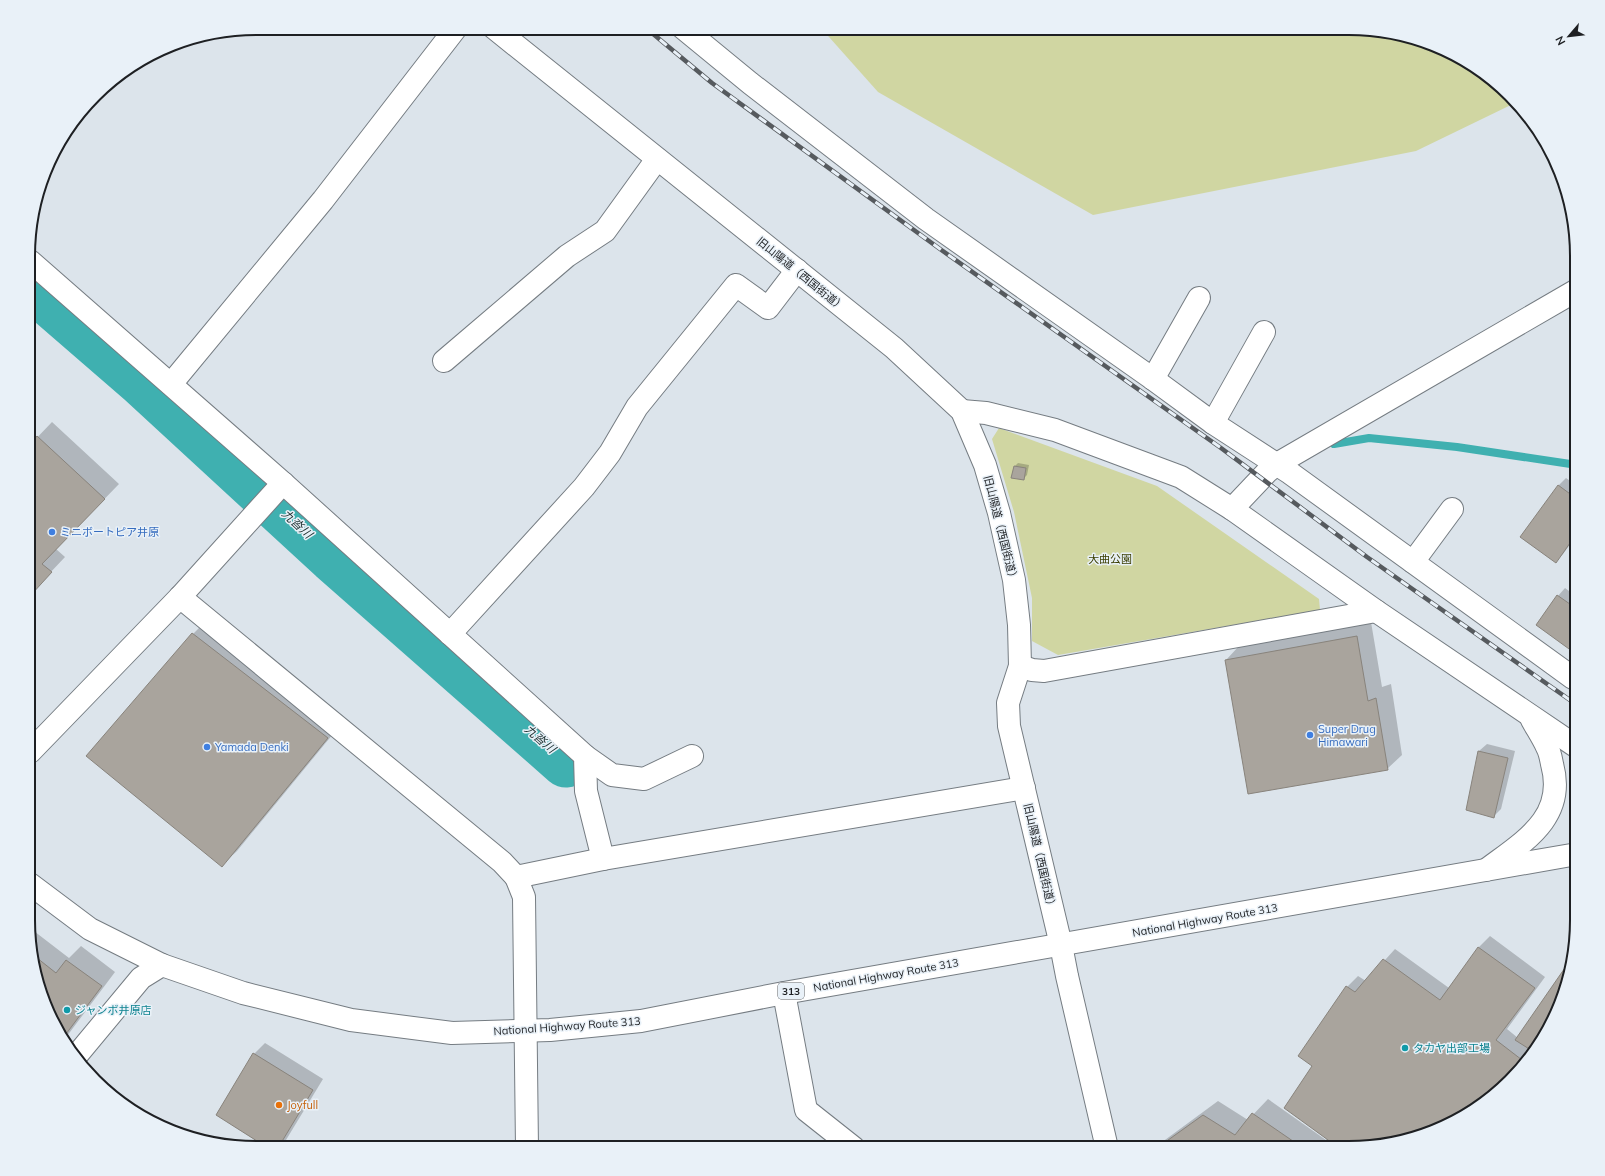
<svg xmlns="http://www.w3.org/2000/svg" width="1605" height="1176" font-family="Mulish,'Noto Sans JP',sans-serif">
	<rect width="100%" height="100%" fill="#dce4eb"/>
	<g fill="#d0d6a2">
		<path d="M821,28H1363L1422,40L1488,75L1515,103L1416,151L1093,215L878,92Z"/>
		<path d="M999,428L1157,486L1319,599L1320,610L1058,655L1032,641V598L1014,512L992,439Z"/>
	</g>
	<g fill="#0003">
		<path d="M52,422L119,484L56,549L65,557L31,593L30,445Z"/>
		<path d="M1018,463L1029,465L1027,475L1023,479L1013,477L1015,466Z"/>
		<path d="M1566,478L1577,486V535L1563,554L1555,561L1558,486Z"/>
		<path d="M1565,588L1577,597L1576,653L1537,625L1558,596Z"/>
		<path d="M208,619L342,723L237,851L222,865L88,756L193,634Z"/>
		<path d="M1371,622L1382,687L1391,684L1402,755L1387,769L1226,660L1240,645Z"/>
		<path d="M1487,744L1515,751L1501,809L1494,816L1467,809L1479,751Z"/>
		<path d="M30,928L69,958L81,946L115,972L64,1040L58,1034L30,949Z"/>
		<path d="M1490,936L1545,977L1507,1029L1518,1038L1570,963L1560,1007L1530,1059L1499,1092L1450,1124L1408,1140L1349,1148H1154L1218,1101L1248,1120L1268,1099L1326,1140L1327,1138L1313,1066L1347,987L1358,976L1366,981L1395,949L1449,988L1479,947Z"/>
		<path d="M265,1043L323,1079L286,1140L279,1148H270L217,1114L254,1054Z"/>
	</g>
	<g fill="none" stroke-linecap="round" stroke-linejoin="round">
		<path stroke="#3fb0b0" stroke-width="8" d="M1334,444L1369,438L1457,447L1577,465"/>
		<path stroke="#3fb0b0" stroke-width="51" d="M30,284L142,381L333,557L566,762"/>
	</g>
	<g fill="#a9a49d" stroke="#88837c">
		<path d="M37,436L105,499L42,564L52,572L31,595L30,444Z"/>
		<path d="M1014,466L1026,468L1024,480L1011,478Z"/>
		<path d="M1558,485L1577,499V533L1556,563L1520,537Z"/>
		<path d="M1557,595L1577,609L1576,654L1536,625Z"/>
		<path d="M192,633L328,738L222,867L86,756Z"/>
		<path d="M1357,636L1368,701L1376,698L1388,770L1248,794L1225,660Z"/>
		<path d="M1478,751L1508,758L1494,818L1466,810Z"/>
		<path d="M1478,947L1535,988L1496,1040L1526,1063L1499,1092L1450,1124L1408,1140L1349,1148H1339L1284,1108L1312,1066L1298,1056L1346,986L1355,992L1383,959L1440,1000Z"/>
		<path d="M32,954L56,973L66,960L102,986L63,1038L58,1034Z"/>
		<path d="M1569,962L1560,1007L1534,1052L1515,1040Z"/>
		<path d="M253,1053L313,1090L278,1148H268L216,1115Z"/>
		<path d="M1252,1113L1303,1148H1157L1203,1115L1235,1135Z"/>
	</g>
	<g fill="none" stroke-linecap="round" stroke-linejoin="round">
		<defs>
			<g id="minor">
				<path d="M494,28L894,348L962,411L985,465L999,513L1014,580L1019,625L1020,666L1008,703L1009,726L1061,945L1067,976L1107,1148"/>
				<path d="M683,28L750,83L926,219L1153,379L1213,423L1290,473L1573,678L1577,677"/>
				<path d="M30,261L283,483L585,756L586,791L603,859"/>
				<path d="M444,361L567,256L605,231L657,159"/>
				<path d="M1153,379L1199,298"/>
				<path d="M171,384L323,200L456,28"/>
				<path d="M962,411L986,413L1055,430L1181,477L1232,509L1267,472L1277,464L1577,290"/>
				<path d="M1213,423L1264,332"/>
				<path d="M1413,562L1452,509"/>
				<path d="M180,597L502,862L516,877L603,859L1024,788"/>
				<path d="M450,634L584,487L610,453L637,407L736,285L768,308L797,270"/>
				<path d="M1020,666L1032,670L1044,671L1376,611"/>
				<path d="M30,752L180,597L283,483"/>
				<path d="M585,756L612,775L644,779L692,756"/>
				<path d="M516,877L524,897L527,1148"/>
				<path d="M784,993L806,1110L854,1148"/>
				<path d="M77,1055L141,978L162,965"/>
			</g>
			<g id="tertiary">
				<path d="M1232,509L1376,611L1577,747"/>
				<path d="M1486,870C1523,842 1567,818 1552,764C1551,759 1550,752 1547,747C1543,738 1537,729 1532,720"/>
			</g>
			<path id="trunk" d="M30,884L90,929L162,965L243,993L351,1020L452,1033L550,1030L641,1021L784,993L1577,854"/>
		</defs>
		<use href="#minor" stroke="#757c82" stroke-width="24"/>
		<use href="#tertiary" stroke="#757c82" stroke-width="24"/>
		<use href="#trunk" stroke="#757c82" stroke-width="24"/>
		<use href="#minor" stroke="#fff" stroke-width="22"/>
		<use href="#tertiary" stroke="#fff" stroke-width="22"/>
		<use href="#trunk" stroke="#fff" stroke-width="22"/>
		<defs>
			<path id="rail" d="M646,28L712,83L940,249L1221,448L1367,557L1577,705"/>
		</defs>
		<use href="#rail" stroke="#565a5e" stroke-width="4.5"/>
		<use href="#rail" stroke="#e9f1f8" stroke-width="3" stroke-dasharray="9" stroke-linecap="butt"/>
	</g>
	<g fill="#3f7fe0" stroke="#e9f1f8" stroke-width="1.5">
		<circle cx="52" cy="532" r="4"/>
		<circle cx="1310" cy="735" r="4"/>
		<circle cx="207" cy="747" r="4"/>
	</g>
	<g fill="#0f9aa8" stroke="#e9f1f8" stroke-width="1.5">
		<circle cx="67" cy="1010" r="4"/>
		<circle cx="1405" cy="1048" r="4"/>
	</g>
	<circle fill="#e8710a" stroke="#e9f1f8" stroke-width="1.5" cx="279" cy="1105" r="4"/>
	<g text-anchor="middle" stroke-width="3" stroke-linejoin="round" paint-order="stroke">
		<rect fill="#e9f1f8" stroke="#5b5f63" stroke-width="1" x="778" y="983" width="26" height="16" rx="3"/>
		<g font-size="10" font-weight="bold" fill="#1e2023">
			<text x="791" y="995">313</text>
		</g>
		<g font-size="11" fill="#1e2023" stroke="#e9f1f8">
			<text transform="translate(801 274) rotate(39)" y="4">旧山陽道（西国街道）</text>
			<text transform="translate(1001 529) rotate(76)" y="4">旧山陽道（西国街道）</text>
			<text transform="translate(1040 857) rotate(77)" y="4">旧山陽道（西国街道）</text>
			<text transform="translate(1205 920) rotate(-10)" y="4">National Highway Route 313</text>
			<text transform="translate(886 975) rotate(-10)" y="4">National Highway Route 313</text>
			<text transform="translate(567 1026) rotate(-4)" y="4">National Highway Route 313</text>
		</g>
		<g font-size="11" fill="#366cbe" stroke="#e9f1f8" text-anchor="start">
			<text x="60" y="536">ミニボートピア井原</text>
			<text x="1318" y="733">Super Drug<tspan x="1318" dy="13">Himawari</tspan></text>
			<text x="215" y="751">Yamada Denki</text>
		</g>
		<g font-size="11" fill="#3a3e00" stroke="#e9f1f8">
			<text x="1110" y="563">大曲公園</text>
		</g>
		<g font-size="11" fill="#0d838f" stroke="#e9f1f8" text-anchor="start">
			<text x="75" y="1014">ジャンボ井原店</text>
			<text x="1413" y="1052">タカヤ出部工場</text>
		</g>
		<g font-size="11" fill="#c56008" stroke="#e9f1f8" text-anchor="start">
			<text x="287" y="1109">Joyfull</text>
		</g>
		<g font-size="12" font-style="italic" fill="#1b2f2f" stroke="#e9f1f8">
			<text transform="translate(297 524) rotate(43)" y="4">九沓川</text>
			<text transform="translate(540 739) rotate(41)" y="4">九沓川</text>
		</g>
	</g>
	<path d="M0 0H1605V1176H0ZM256 35H1349A221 221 0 0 1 1570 256V920A221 221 0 0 1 1349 1141H256A221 221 0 0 1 35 920V256A221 221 0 0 1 256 35Z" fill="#e9f1f8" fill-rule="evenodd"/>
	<path fill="none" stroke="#1e2023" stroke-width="2" d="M256 35H1349A221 221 0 0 1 1570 256V920A221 221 0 0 1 1349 1141H256A221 221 0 0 1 35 920V256A221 221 0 0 1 256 35Z"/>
	<g transform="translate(1569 36) rotate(242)" stroke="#e9f1f8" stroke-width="3" paint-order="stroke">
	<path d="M0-3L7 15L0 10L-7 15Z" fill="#1e2023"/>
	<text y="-6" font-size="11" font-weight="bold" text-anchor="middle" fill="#1e2023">N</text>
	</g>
</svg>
